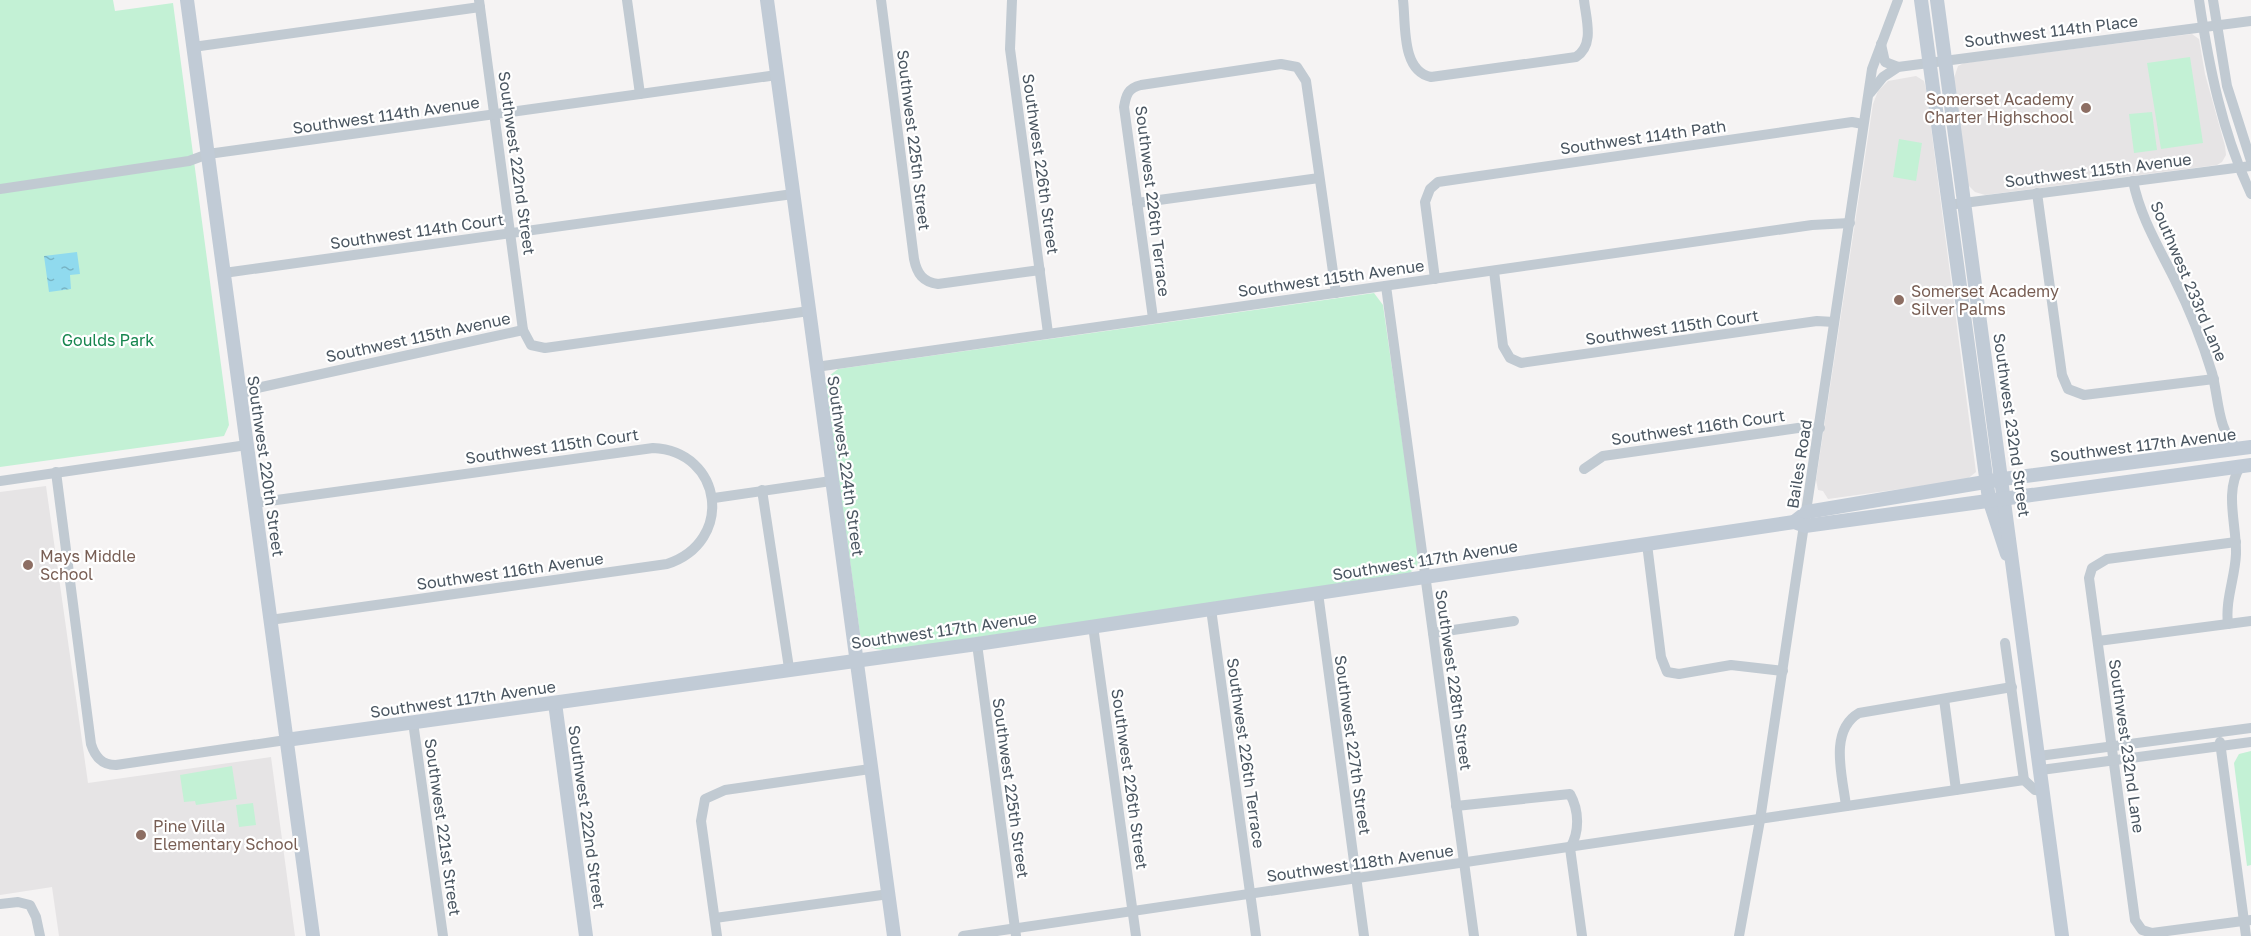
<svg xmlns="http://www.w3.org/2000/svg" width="2251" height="936" font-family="'Golos Text',sans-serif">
	<defs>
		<pattern id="water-ripples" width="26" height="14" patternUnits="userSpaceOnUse" patternTransform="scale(1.5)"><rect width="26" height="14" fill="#90daee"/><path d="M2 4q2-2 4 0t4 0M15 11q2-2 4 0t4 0" fill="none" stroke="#78b4c4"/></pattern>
	</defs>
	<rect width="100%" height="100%" fill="#f5f3f3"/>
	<g fill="#e6e4e5">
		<path d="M2192,34L2199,39L2205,74L2225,146L2226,155L2222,162L2217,165L1985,195L1975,192L1968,185L1954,78L1958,66L1964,63Z"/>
		<path d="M1916,76L1924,81L1926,89L1976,472L1966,480L1828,499L1823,491L1818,490L1816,480L1873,104L1878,91L1888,81Z"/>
		<path d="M46,486L88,783L271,757L295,936H59L52,887L0,895V492Z"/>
	</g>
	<g fill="#c3f1d5">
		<path d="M0,0H113L115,11L173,3L229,425L224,436L0,467Z"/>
		<path d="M2190,57L2203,143L2161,149L2147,63Z"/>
		<path d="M2152,112L2157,150L2134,153L2129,114Z"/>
		<path d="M1899,139L1922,143L1916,181L1893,177Z"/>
		<path d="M1374,293L1383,305L1419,557L1417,566L1409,574L891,650C875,650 867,649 860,634L825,379L838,369Z"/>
		<path d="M2251,751V865L2247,866L2234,763L2239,754Z"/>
		<path d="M232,766L237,799L196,805L195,801L184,802L180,775Z"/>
		<path d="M253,803L256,825L239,827L236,805Z"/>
	</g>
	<path fill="url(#water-ripples)" d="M77,252L80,274L70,275L71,289L49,292L44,256Z"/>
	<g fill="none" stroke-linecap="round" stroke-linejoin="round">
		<g stroke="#c1cad2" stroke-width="10">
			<path d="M479,0L523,330L531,345L545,348L809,311"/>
			<path d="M627,0L640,94"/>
			<path d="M881,0L914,259C917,274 923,282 938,284L1040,270"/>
			<path d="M1012,0L1010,49L1048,333"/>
			<path d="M1403,0C1406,24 1401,71 1431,77L1576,57C1595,45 1586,19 1584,0"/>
			<path d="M2199,0C2209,67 2222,132 2251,194"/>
			<path d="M2213,0L2227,86L2251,161"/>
			<path d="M1881,44L1885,62L1898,67"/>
			<path d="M193,47L480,7"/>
			<path d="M1870,93L1883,77L1898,67L2251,21"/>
			<path d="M2133,181C2140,216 2158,246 2174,278C2189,308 2202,340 2212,373C2219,398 2217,431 2238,449"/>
			<path d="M0,189L189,161L208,154L777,75"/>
			<path d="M2037,193L2062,375L2068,389L2084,395L2214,379"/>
			<path d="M1137,203L1319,178"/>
			<path d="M1948,205L2251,166"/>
			<path d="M1494,271L1503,346L1510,358L1521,363L1817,321L1834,322"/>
			<path d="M224,273L793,194"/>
			<path d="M1435,279L1425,202L1430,189L1438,182L1852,122L1863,124"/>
			<path d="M1386,286L1474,936"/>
			<path d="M1153,318L1124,107C1126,95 1128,88 1141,85L1281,64L1297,67L1306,81L1336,293"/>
			<path d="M816,367L1812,225L1850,223"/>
			<path d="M240,394L257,388L523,330"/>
			<path d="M1584,469L1603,456L1805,427L1820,428"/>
			<path d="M56,472L91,744C95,757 102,765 116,765L286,740"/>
			<path d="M0,481L247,445"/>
			<path d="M762,490L789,668"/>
			<path d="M714,498L831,481"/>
			<path d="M255,503L653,448C723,451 735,542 667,564L270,620"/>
			<path d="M2236,542L2107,559L2092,568L2089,578L2135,920L2142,930L2152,933L2251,920"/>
			<path d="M1647,544L1661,657L1667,672L1679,674L1731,665L1783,671"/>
			<path d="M1318,593L1364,936"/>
			<path d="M1211,609L1256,936"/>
			<path d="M2228,624C2225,600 2235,578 2236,554C2237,526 2224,492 2240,467"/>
			<path d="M1093,626L1136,936"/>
			<path d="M1433,633L1514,621"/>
			<path d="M2098,641L2251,621"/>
			<path d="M2005,643L2024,780"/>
			<path d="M977,644L1016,936"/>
			<path d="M1944,699L1956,790"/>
			<path d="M413,722L443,936"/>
			<path d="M2220,742L2246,936"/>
			<path d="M2039,756L2251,728"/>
			<path d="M2041,770L2251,742"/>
			<path d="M1456,806L1570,794C1579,810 1580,832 1570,848"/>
			<path d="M1846,806C1843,778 1828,731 1859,713L2012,687"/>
			<path d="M1570,848L1582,936"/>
			<path d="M0,904L18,902L30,905L36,917L40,936"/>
			<path d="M715,918L889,894"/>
			<path d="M717,936L701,821L705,799L725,790L870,769"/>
			<path d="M963,936L2024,780L2035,790L2043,791"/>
			<path d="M1739,936L1760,820L1872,69L1898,0"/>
		</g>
		<g stroke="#c1cbd6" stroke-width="14">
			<path d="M187,0L313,936"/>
			<path d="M767,0L894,936"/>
			<path d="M1921,0L1989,499L2007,554"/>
			<path d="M1937,0L2062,936"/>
			<path d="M1794,522L1807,512L2003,479L2251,447"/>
			<path d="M555,703L586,936"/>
			<path d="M286,740L977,644L1794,522L1805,526L2251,465"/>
		</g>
	</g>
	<g fill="#8d6e63" stroke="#fff" stroke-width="2">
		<circle cx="2086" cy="108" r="6"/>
		<circle cx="1899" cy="300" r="6"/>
		<circle cx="28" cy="565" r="6"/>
		<circle cx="141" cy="835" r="6"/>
	</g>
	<g text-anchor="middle" stroke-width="4.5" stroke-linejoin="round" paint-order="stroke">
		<g font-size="16" fill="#4a5661" stroke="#fff">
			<text transform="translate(2051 31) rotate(-7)" y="6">Southwest 114th Place</text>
			<text transform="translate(386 115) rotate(-8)" y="6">Southwest 114th Avenue</text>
			<text transform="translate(1643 137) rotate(-8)" y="6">Southwest 114th Path</text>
			<text transform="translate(914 140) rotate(83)" y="6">Southwest 225th Street</text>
			<text transform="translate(517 163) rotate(82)" y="6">Southwest 222nd Street</text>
			<text transform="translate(1041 164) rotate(82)" y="6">Southwest 226th Street</text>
			<text transform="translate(2098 170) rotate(-7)" y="6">Southwest 115th Avenue</text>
			<text transform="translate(1153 201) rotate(83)" y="6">Southwest 226th Terrace</text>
			<text transform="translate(417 231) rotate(-8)" y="6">Southwest 114th Court</text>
			<text transform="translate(1331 278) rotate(-8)" y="6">Southwest 115th Avenue</text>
			<text transform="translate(2189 281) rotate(67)" y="6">Southwest 233rd Lane</text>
			<text transform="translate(1672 327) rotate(-8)" y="6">Southwest 115th Court</text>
			<text transform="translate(418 337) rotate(-12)" y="6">Southwest 115th Avenue</text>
			<text transform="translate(2012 425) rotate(82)" y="6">Southwest 232nd Street</text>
			<text transform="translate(1698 427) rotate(-8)" y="6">Southwest 116th Court</text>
			<text transform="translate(2143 445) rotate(-7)" y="6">Southwest 117th Avenue</text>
			<text transform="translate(552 446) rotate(-8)" y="6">Southwest 115th Court</text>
			<text transform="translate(1799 464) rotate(-81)" y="6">Bailes Road</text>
			<text transform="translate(266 466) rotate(82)" y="6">Southwest 220th Street</text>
			<text transform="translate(846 466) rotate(82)" y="6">Southwest 224th Street</text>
			<text transform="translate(1425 560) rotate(-9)" y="6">Southwest 117th Avenue</text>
			<text transform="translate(510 571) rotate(-8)" y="6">Southwest 116th Avenue</text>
			<text transform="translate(944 630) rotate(-8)" y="6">Southwest 117th Avenue</text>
			<text transform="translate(1454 680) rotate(82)" y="6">Southwest 228th Street</text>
			<text transform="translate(463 699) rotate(-8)" y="6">Southwest 117th Avenue</text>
			<text transform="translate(1353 745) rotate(82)" y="6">Southwest 227th Street</text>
			<text transform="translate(2127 746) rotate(82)" y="6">Southwest 232nd Lane</text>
			<text transform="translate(1246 753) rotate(82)" y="6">Southwest 226th Terrace</text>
			<text transform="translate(1130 779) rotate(82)" y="6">Southwest 226th Street</text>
			<text transform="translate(1011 788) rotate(82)" y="6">Southwest 225th Street</text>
			<text transform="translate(587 817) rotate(82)" y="6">Southwest 222nd Street</text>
			<text transform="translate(443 827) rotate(82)" y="6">Southwest 221st Street</text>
			<text transform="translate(1360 863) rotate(-8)" y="6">Southwest 118th Avenue</text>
		</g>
		<g font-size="16" fill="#785e54" stroke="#fff" text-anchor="start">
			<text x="2074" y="105" text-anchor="end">Somerset Academy<tspan x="2074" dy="18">Charter Highschool</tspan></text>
			<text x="1911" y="297">Somerset Academy<tspan x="1911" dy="18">Silver Palms</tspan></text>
			<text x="40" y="562">Mays Middle<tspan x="40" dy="18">School</tspan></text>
			<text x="153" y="832">Pine Villa<tspan x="153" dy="18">Elementary School</tspan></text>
		</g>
		<g font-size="16" fill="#17864f" stroke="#fff">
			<text x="108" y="346">Goulds Park</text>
		</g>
	</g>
</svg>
